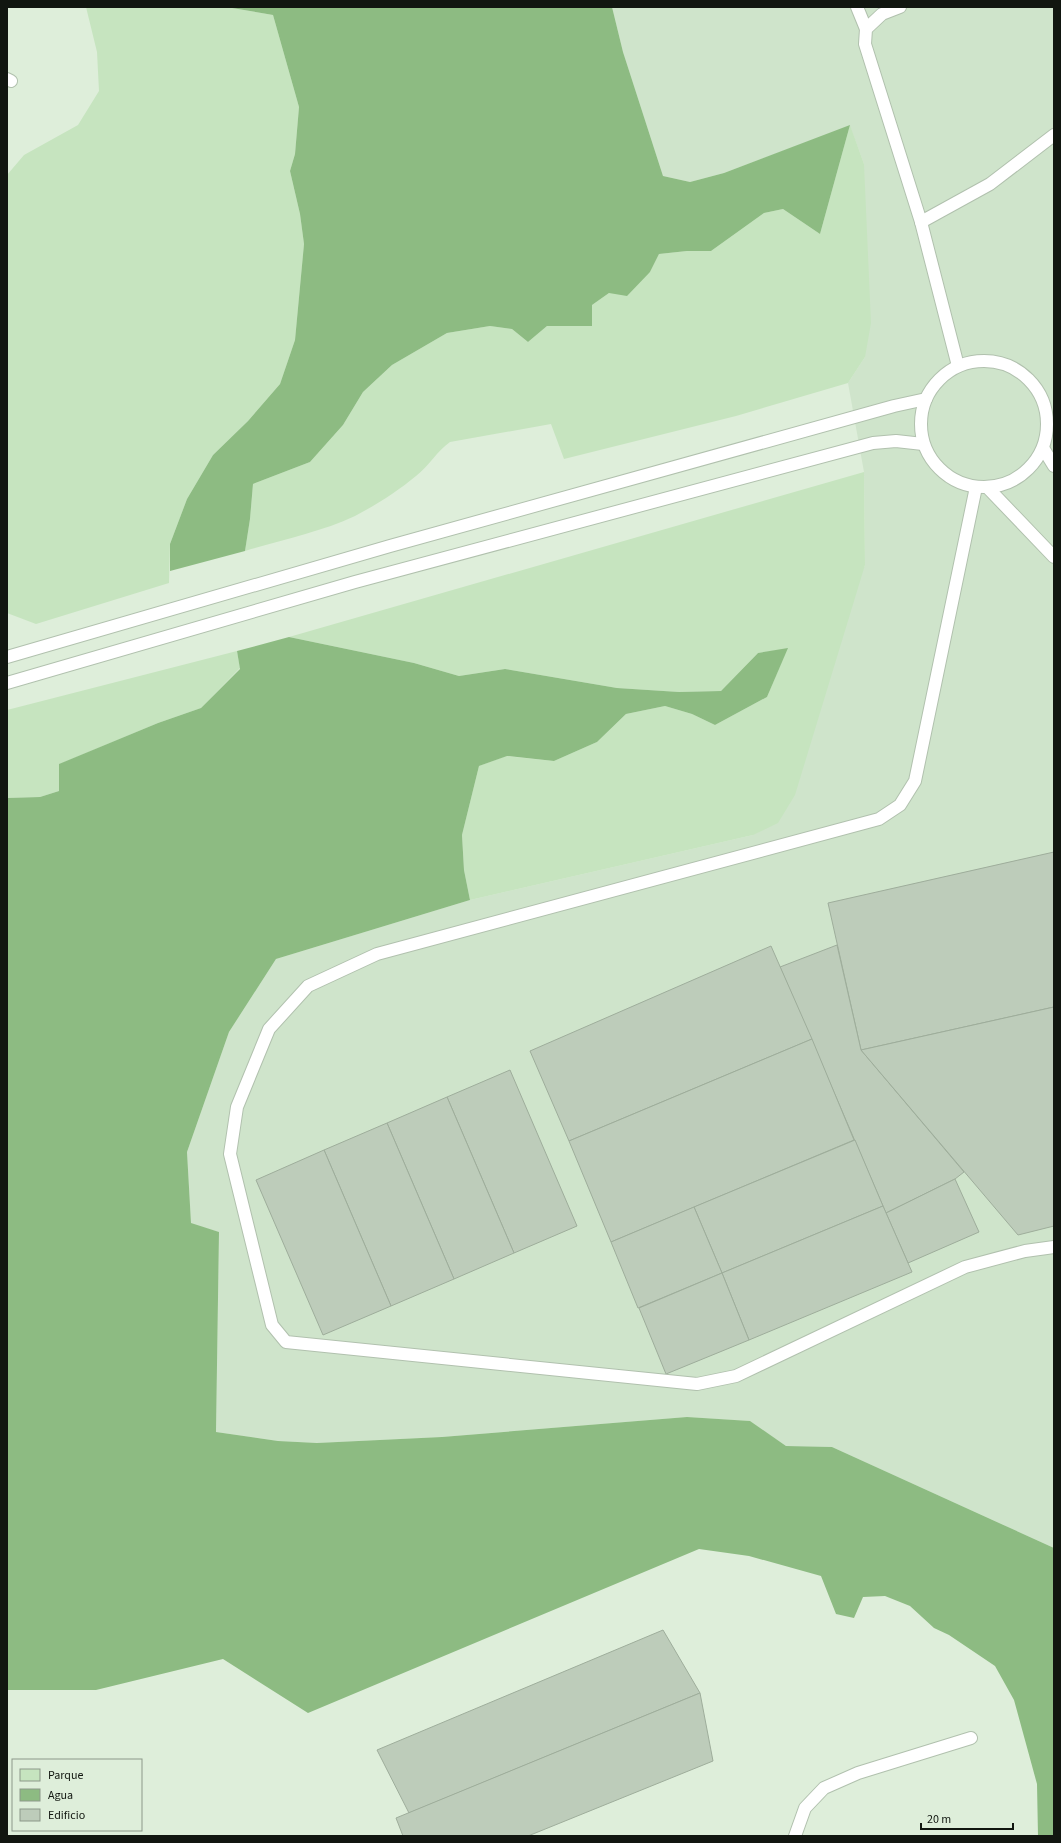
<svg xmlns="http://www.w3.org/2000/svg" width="1061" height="1843" font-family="'Source Sans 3',sans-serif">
	<rect width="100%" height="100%" fill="#deeeda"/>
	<path fill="#cfe4cb" d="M612,7H1054V1548L832,1447L786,1446L749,1421L687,1417L442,1437L317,1443L278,1441L216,1432L219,1232L191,1224L187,1152L229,1032L276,959L470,900L753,835L865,565L864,472L848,383L865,357L864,164L850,126L724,173L690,182L663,176L623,52Z"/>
	<g fill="#c6e4bf">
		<path d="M86,7H226L273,15L299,107L295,154L290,171L300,214L304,244L295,340L280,384L248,421L213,455L187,499L170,544L169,583L36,624L7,613V175L24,155L78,125L99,91L97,52Z"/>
		<path d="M850,125L864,164L871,323L865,357L848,383L736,416L564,459L551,424L450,442C437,451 429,466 416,476C398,491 376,505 355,516C321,532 281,540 245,551L250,519L253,484L310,462L343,425L363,392L392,365L447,333L490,326L512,329L528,342L547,326H592V305L609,293L650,272L659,254L687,251H711L764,213L783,209L820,234Z"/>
		<path d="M864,472L865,565L795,795L778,823L753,835L470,900L464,870L462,835L479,766L506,756L554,761L597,742L626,714L665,706L692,714L715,725L767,697L787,649L758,653L721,691L679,692L617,688L505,669L459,676L414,663L289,637Z"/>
		<path d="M237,651L240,668L201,708L158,723L60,764L59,791L40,797L7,798V710Z"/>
	</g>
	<g fill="#8dbb82">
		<path d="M226,7H612L623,52L663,176L690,182L724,173L850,125L820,234L783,209L764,213L711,251H687L659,254L650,272L627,296L609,293L592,305V326H547L528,342L512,329L490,326L447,333L392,365L363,392L343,425L310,462L253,484L250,519L245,551L170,571V544L187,499L213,455L248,421L280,384L295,340L304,244L300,214L290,171L295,154L299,107L273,15Z"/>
		<path d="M289,637L414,663L459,676L505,669L617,688L679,692L721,691L758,653L788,648L767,697L715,725L692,714L665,706L626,714L597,742L554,761L507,756L479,766L462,835L464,870L470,900L276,959L229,1032L187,1152L191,1223L219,1232L216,1432L278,1441L317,1443L442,1437L687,1417L750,1421L786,1446L832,1447L1054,1548V1836H1038L1037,1784L1014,1700L995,1666L949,1635L934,1628L910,1606L885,1596L863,1597L854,1618L836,1614L821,1576L749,1556L699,1549L308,1713L223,1659L96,1690H7V798L40,797L59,791V764L158,723L201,708L240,669L237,651Z"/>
	</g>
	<g fill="#bdccba" stroke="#9ead9b">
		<path d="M1054,852V1007L861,1050L828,903Z"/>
		<path d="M837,945L861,1050L964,1172L955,1179L886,1213L780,967Z"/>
		<path d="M771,946L812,1039L569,1141L530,1051Z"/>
		<path d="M1054,1007V1226L1018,1235L861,1050Z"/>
		<path d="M812,1039L854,1140L611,1242L569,1141Z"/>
		<path d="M510,1070L577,1226L514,1253L447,1097Z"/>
		<path d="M447,1097L514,1253L454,1279L387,1123Z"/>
		<path d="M387,1123L454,1279L391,1306L324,1150Z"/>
		<path d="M855,1140L883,1206L722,1273L694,1207Z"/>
		<path d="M324,1150L391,1306L323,1335L256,1180Z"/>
		<path d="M955,1179L979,1232L908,1263L886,1213Z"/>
		<path d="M883,1206L912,1272L749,1340L722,1273Z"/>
		<path d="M694,1207L722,1273L638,1308L611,1242Z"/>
		<path d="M722,1273L749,1340L666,1374L639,1308Z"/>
		<path d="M663,1630L700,1693L409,1813L377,1750Z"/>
		<path d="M700,1693L713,1761L528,1836H403L396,1818Z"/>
	</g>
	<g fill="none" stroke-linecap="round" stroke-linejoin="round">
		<defs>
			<g id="service">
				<path d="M857,7L866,29"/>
				<path d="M900,7L882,14L866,29L865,44L921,222L958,366"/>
				<path d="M7,79L11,81"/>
				<path d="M921,222L990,184L1054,135"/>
				<circle cx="984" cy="424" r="63"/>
				<path d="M1043,448L1054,466"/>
				<path d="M976,487L915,781L900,805L879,819L377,954L308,986L269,1029L237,1107L230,1154L272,1325L286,1342L697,1384L736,1376L965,1267L1025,1251L1054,1247"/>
				<path d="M987,487L1054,557"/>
				<path d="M7,657L390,546L894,406L926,399"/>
				<path d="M7,683L355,582L873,443L896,441L923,444"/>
				<path d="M795,1836L805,1808L824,1788L858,1773L971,1738"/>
			</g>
		</defs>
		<use href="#service" stroke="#b1c1ae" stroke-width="14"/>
		<use href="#service" stroke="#fff" stroke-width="12"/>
	</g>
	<rect width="1061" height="1843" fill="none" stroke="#111610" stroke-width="16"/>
	<rect x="12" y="1759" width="130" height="72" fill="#deeeda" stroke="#8c9889"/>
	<rect x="20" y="1769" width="20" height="12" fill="#c6e4bf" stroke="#8c9889"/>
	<text x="48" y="1779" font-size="12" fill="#111610">Parque</text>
	<rect x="20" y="1789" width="20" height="12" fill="#8dbb82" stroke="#8c9889"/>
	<text x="48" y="1799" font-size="12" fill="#111610">Agua</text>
	<rect x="20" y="1809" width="20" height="12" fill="#bdccba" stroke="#8c9889"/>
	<text x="48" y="1819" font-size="12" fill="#111610">Edificio</text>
	<path d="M921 1823v6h92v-6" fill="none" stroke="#111610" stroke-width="2"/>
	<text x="927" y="1823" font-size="12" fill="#111610" stroke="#deeeda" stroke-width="3" paint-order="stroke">20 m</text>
</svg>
